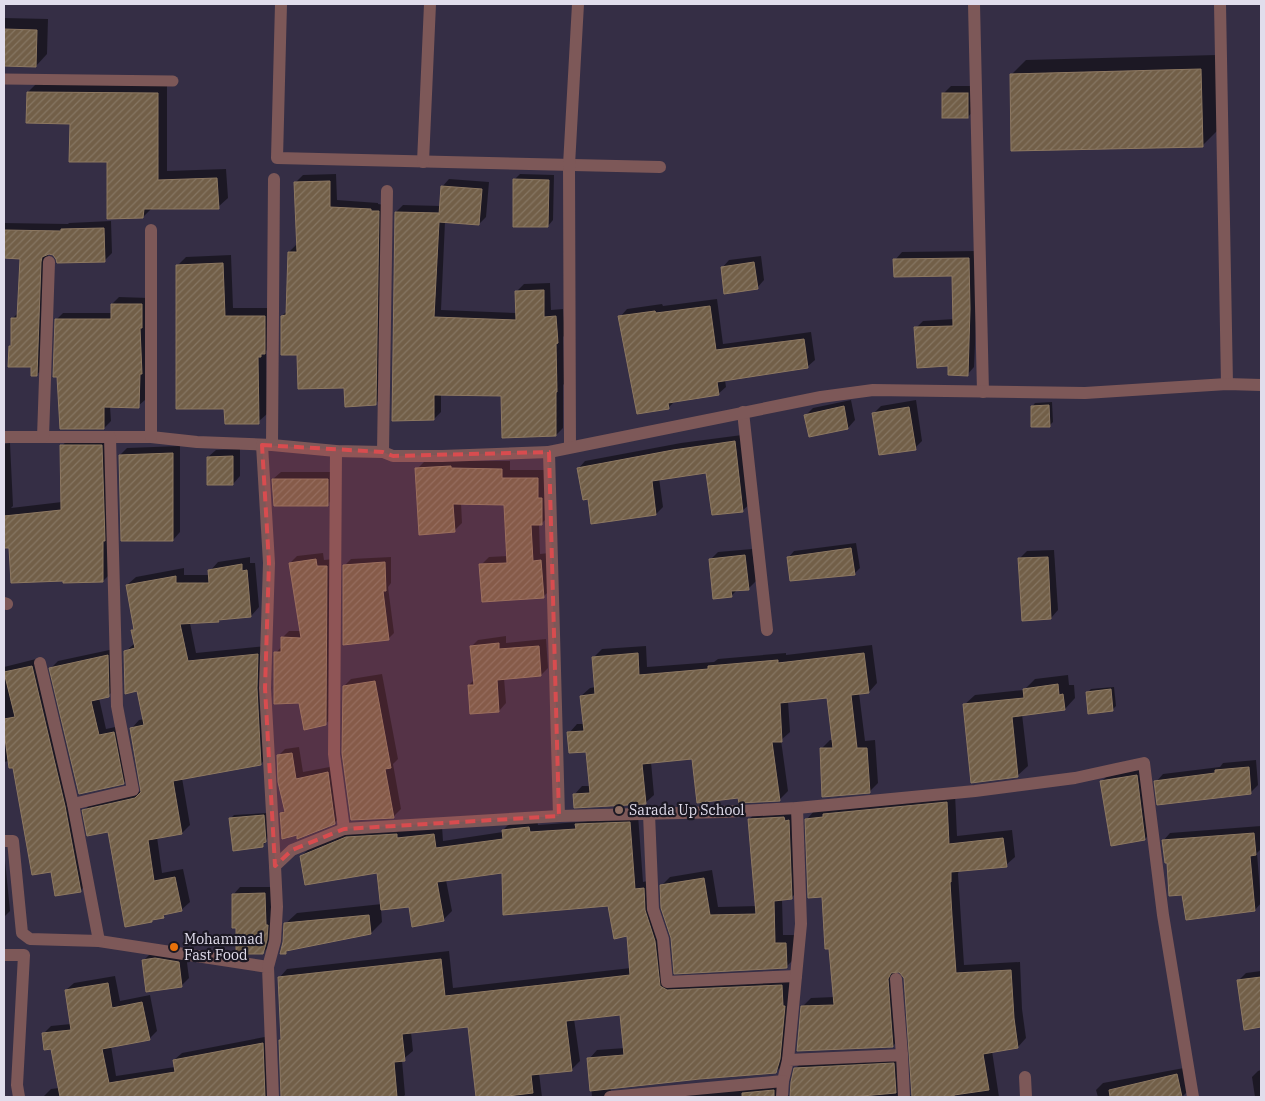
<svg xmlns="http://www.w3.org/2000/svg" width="1265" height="1101" font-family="'IBM Plex Serif',serif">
	<defs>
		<pattern id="building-hatch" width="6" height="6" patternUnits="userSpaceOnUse" patternTransform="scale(1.25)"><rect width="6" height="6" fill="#725f48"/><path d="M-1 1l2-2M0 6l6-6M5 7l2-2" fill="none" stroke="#867663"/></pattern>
	</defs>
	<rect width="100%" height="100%" fill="#352e45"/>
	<g fill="#0007">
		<path d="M4,18L48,19L47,54L36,66L4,65Z"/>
		<path d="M1216,55L1217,131L1202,146L1011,75L1026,60Z"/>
		<path d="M38,82L167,84V171L226,169L228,198L218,207L152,208L143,217L108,160L71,123L28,92Z"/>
		<path d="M951,86H975V109L968,117L943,94Z"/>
		<path d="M336,174L337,200L378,203V204L385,205L382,397L375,404L345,386L298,354L282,316L287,311L289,252L296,245H298L296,182L303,175Z"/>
		<path d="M520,174L554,175L553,220L548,226L514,180Z"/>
		<path d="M449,179L489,182L486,217L479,224L445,222L441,310L517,313V291L524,284L550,283L551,310L563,309L565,335L563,337L564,384L563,385V428L556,435L502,395L441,394V412L434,419L396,212L403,205L441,206L442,187Z"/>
		<path d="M111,221L112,253L105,260L48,252L44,368L36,375L32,366L10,346L12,344L13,318L19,312L21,257H4V223L68,224L69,223Z"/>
		<path d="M976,251L977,301L974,367L967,375L950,365L916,328L923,321L954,319L953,275L895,260L902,252Z"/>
		<path d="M231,255L233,308H273V344L266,351L267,414L258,422L226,407L177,266L186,257Z"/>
		<path d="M761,256L764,280L757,288L722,268L729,260Z"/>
		<path d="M119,297L149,298L145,400L138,406H110L111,421L104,428L56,320L63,313H112V304Z"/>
		<path d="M717,299L723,344L811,332L815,360L807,367L725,380L726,387L718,394L675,401L668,408L620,317L627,309L662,304L663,306Z"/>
		<path d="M851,400L855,420L848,428L810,436L806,415L813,408Z"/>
		<path d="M916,400L922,441L915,448L874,413L881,406Z"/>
		<path d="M1052,402L1053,422L1050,425L1032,407L1035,403Z"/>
		<path d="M742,435L750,504L742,511L707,471L659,478L663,507L656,514L589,498L578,469L585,461L681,443Z"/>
		<path d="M71,436H111L112,572L103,581L10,546L4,547V444L10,443L13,506L11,508L62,502V446Z"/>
		<path d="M180,446V532L173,540L120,455L127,448Z"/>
		<path d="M240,449V476L233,484L208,457L216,450Z"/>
		<path d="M425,461H510V470H545L549,516L541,524H539L540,554L549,553L551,589L543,597L481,565L489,557L508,556L505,504L461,503L462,523L454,531L417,469Z"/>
		<path d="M281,472H334V497L327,505L273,479Z"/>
		<path d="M856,543L860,568L854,574L789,557L794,551Z"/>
		<path d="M752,549L756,581L749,588L738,589L731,596L710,560L718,552Z"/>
		<path d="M1054,550L1058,610L1051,618L1019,559L1027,551Z"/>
		<path d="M323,553L324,560L334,559L333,717L325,724L300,702L276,653L282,646V638L289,631H301L290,563L297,556Z"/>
		<path d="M250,557V563H255L259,607L251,616L220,618L218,621L190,623L196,653L266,646L269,755L261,764L182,778L190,825L182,833L157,837L162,873L183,869L190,902L181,910L166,913L163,917L154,918L152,921L109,831L84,811L92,802L142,791L131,729L139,720L144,719L138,690L125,652L135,643L133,631L135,629L127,585L136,577L184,568V575H210V571L218,562Z"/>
		<path d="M391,557V583L388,587L394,633L388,639L345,565L351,559Z"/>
		<path d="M506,636V643L546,639L548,668L541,675L504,678L506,703L499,711L469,685L474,680L471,647L478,640Z"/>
		<path d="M872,645L877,683L869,692L859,693L865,741L875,740L878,783L869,792L821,749L830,740H833L829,696L788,701L790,732L781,740L788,791L779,800L739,796L693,758L651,762L654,795L645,803L574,795L582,786H590L587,750L569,733L577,724H584L581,696L590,688L596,687L594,657L602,649L646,646L647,667L714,662L718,659L786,653V655Z"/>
		<path d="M114,649L115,689L108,696L99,698L106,729L120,726L130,776L123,783L51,668L58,661Z"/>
		<path d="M40,658L88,882L80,891L52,871L13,760L4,762V667Z"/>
		<path d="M382,674L398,759L393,764L401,809L393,817L344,686L351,679Z"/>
		<path d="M1068,675L1069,685H1074L1075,698L1065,709L1022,714L1028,766L1017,776L964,705L975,695L1024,690L1035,679Z"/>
		<path d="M1114,687L1116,706L1112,710L1087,693L1091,689Z"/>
		<path d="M299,747L303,772L335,766L341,816L334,823L281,814L285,810L278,756L285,749Z"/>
		<path d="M1256,760L1258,785L1251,792L1156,782L1163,774L1220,767L1223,763Z"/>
		<path d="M1148,764L1156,828L1145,839L1101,782L1113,770Z"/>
		<path d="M955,794L957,836L1012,830L1015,857L1006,865L959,870L958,874L964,965L1020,962L1022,1009L1026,1038L1018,1047L992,1051L999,1097H663L783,1082V1092L791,1097L796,1068L804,1060L902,1055L905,1092L913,1097L905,978L900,970L896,971L901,1037L893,1046L803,1006L811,998L834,997L823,895L807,819L815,810Z"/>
		<path d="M792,809L800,889L791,898L782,899L783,935H794L795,958L786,967L672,938L661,886L670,877L712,870L718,907L757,906L749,819L758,811Z"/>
		<path d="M267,813L268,837L263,846L230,819L234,815Z"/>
		<path d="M638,815L643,882L652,880L668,978L790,977L784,1064L776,1072L610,1088L612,1094L619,1097H592L589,1059L597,1050L625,1048L621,1013L574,1019L580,1061L572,1069L539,1073L542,1097H477L469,1026L411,1032L413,1051L402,1060L405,1095L403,1097H282L280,1041L282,1038L279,978L287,969L449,951L453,988L631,968L628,935L609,904L504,872L446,880L452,911L443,920L410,905L381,909L382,922L371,933L290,948L286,953L285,924L297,913L382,904L379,871L301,856L310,848L355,829L442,826L443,841L503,832V830L511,822L537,819L538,825L579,822Z"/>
		<path d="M1261,826V849L1257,853L1261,903L1255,910L1187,918L1183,893L1168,861L1163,841L1170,833Z"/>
		<path d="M4,850L10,911L4,917Z"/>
		<path d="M240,887H272L270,945L263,953L237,927L233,895Z"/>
		<path d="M151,953L186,955L189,978L181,986L144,960Z"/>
		<path d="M1261,971V1026L1245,1028L1238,981L1246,973Z"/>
		<path d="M115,976L120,1001L150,995L157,1031L149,1039L111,1046L116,1076L175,1067L174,1060L182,1053L270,1036L275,1097H43L51,1089L59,1088L52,1048L44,1033L51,1026L71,1024L66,990L74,983Z"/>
		<path d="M1184,1068L1189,1090L1182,1097H1098L1096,1090L1103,1083Z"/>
		<path d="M1261,1070V1096L1255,1097L1252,1077L1258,1071Z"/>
	</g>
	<g fill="url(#building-hatch)" stroke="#8d7861">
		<path d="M4,29L37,30L36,67L4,66Z"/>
		<path d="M1201,69L1203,147L1011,151L1010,74Z"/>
		<path d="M27,92L158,93V180L217,178L219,209H144L143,218L107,219V162H69L70,124L26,123Z"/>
		<rect x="942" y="93" width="26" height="25"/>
		<path d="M513,179L549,180L548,227H513Z"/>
		<path d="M330,181V207L371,209V211H379L376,405L345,407L344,388L298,389L297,355H281V316L286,315L288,252H297L294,182Z"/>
		<path d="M441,186L482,189L479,225L439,222L434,317L516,320L515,291L544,290V317L556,316L558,343L556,344L557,392H556V436L502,438L501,396L434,395V420L392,421L395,212L439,213V215Z"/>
		<path d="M104,228L105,262L57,263L56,259L53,255L49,254L42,257L41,262L37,376H31V367H8L9,346H11V318H17L20,259L4,258V230L61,231V229Z"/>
		<path d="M969,258L970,309L968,376L948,375V366L917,368L914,327L953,326L952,276L894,277L893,259Z"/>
		<path d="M754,262L758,289L724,294L721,267Z"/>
		<path d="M223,263L225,316H265V354H261V357H258L259,424H225L224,409H176V265Z"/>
		<path d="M111,304H142V328H140L142,374H140L139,408L104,407V429H60L57,377H53L55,319H111Z"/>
		<path d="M710,306L716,350L804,339L808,368L717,382L719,395L668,403L669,409L637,414L618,316L655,311L656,313Z"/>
		<path d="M1049,405L1050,427H1031V406Z"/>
		<path d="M844,406L848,429L809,437L804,415Z"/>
		<path d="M909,407L916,450L879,455L872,413Z"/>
		<path d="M735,441L743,512L712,515L706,473L652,481L656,515L591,524L588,499L583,500L577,468L673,450Z"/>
		<path d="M60,445H102L105,541H103V582L63,583V581L11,583L9,548H4V516L61,510Z"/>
		<path d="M173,453V541H121L119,455Z"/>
		<path d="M233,456V485H207V457Z"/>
		<path d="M451,466V468L502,469V478H538V498H542V525H531L533,561L541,560L544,598L482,602L479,564L507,563L504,505L453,504L455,532L419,535L415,468Z"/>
		<path d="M272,479H328V506H274Z"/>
		<path d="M851,548L855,575L790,581L787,557Z"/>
		<path d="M745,555L749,590L731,591L732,597L713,599L709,559Z"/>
		<path d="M1048,557L1051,619L1022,621L1018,558Z"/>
		<path d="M316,559L317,566H327L326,725L304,730L299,703L274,704V652H281V637L301,638L289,563Z"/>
		<path d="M385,562L386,591H383L389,640L343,645V565Z"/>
		<path d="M242,564V571L247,570L251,617L218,620L219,622L180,624L188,661L258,654L257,688L261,765L173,781L182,834L148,840L154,881L175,877L182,911L163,915L164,918L152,920V922L125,927L108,832L87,836L82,810L135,798L141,792L130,728L144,725L137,691L125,694L124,651L135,648L131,630H134L126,585L176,576V583H209L208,570Z"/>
		<path d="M499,643V649L539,646L541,676L497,680L499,712L470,714L468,685H474L470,646Z"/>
		<path d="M638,653L639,675L708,669V666L778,660V663L864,653L869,693L851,695L857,748H867L870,793L822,797L820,748H833L827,698L780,703L782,742H772L780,801L739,803L738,798L697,803L692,759L642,764L646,804L574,808L573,794L590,793L586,752L569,753L567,732L584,731L580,696L595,694L592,657Z"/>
		<path d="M108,655L109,697L91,701L99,735L114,732L124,784L79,794L49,668Z"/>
		<path d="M32,666L65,806L81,892L55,896L51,872L32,875L13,768H9L4,731V719L15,717L4,672Z"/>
		<path d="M375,681L391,768L385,769L394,818L351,820L342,753L343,686Z"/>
		<path d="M1058,684L1059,695L1063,694L1065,710L1012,717L1018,777L971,783L963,704L1024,698L1023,689Z"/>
		<path d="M1111,689L1113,711L1088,714L1086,692Z"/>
		<path d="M292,753L296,779L328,772L335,824L297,839V835L282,839L280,813L285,812L278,782L277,755Z"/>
		<path d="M1249,767L1251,794L1157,805L1154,781L1215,773V770Z"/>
		<path d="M1137,775L1145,840L1111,846L1100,781Z"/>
		<path d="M947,802L949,844L1003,838L1007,867L951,872V882H950L952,916L956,973L1011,970L1014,1018L1018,1048L983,1054L989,1090L954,1095V1097H912L904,978L899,972L891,973L888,979L893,1047L797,1051L801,1006L834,1005L829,949H825L822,897L808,898L805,819L823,817V814Z"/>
		<path d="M264,815L266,842L263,843V847L233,851L229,818Z"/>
		<path d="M784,817L785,821L789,820L792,899L774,901L775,943H786L787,968L674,974L671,938L661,908L660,885L704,878L710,915L756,914L748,819Z"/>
		<path d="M630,822L635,889L644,888L645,910L655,941L660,986L667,990L782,985L783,1006H785L780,1059L776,1073L700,1079L590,1091L587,1058L624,1055L620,1015L566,1021L572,1071L531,1075L533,1093L499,1097H476L468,1027L402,1034L405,1061L394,1062L397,1097H281L279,1040H281L278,977L441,959L445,996L630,975L627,936L614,939L608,906L503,915L502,873L437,882L444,921L412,927L409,907L381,910L377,873L305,885L300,856L346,837L397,834V838L434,834L436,848L503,839L502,830L529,827L530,832L576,829L575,824Z"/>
		<path d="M1254,833L1256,855L1250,856L1255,911L1186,920L1182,895L1169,896L1167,863H1165L1162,840Z"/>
		<path d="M265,893L266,925H268L267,940L263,954H236V928H232V894Z"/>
		<path d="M369,915L371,934L286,951V954H280L283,942L284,923Z"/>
		<path d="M155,958L179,962L182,987L146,992L142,960Z"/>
		<path d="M1261,977V1027L1244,1030L1237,980Z"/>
		<path d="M108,983L112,1008L142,1002L150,1040L102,1049L109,1083L175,1072L173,1060L263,1043L265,1097H60L51,1049L44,1050L42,1033L71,1030L65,990Z"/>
		<path d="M894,1063L896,1093L851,1097H790L791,1082L794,1068Z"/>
		<path d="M1177,1074L1182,1097H1110L1109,1090Z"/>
		<path d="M774,1090V1097H742V1093Z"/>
	</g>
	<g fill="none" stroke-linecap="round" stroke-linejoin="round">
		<path stroke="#7d5858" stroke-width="11" d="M4,79L173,81"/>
		<g stroke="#7d5858" stroke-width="12">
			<path d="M281,4L277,158L660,167"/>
			<path d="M974,4L983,392"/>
			<path d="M1220,4L1227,384"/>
			<path d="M423,162L430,4"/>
			<path d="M743,412L767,630"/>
			<path d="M4,437H151L197,442L272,445L336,451L383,452L393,456H442L549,452"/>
			<path d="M43,437L49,262"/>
			<path d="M151,437V230"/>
			<path d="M262,445L269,563L265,688L275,866"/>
			<path d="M272,445L274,179"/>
			<path d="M570,447L569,165L578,4"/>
			<path d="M336,451L334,754L344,829"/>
			<path d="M383,452L387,191"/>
			<path d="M4,603L7,604"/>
			<path d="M40,663L73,804"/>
			<path d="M649,814L653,909L663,939L667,982L796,976"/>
			<path d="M559,816L549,452L821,397L873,390L1085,393L1227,384L1261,385"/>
			<path d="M4,841H13L22,933L30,939L99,941L268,967L273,1097"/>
			<path d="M99,941L73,804L133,790L117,706L110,437"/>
			<path d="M4,955H24L17,1085L19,1097"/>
			<path d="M268,967L275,941L277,907L275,866L292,850L344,829L559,816L722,812L797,808L975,791L1075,778L1144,763L1163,915L1193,1097"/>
			<path d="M896,979L902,1055"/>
			<path d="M788,1060L801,924L797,808"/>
			<path d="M1025,1077L1026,1097"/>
			<path d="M610,1097L783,1081L788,1060L902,1055L904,1097"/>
			<path d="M782,1097L783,1081"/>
		</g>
	</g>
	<path fill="#d84c4f" fill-opacity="0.2" stroke="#d84c4f" stroke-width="4" stroke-dasharray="10 6" stroke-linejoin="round" d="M262,445L383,452L393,456L549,452L559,816L344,829L292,850L275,866L265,688L269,563Z"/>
	<circle fill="#8d6e63" stroke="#1b1823" stroke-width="2" cx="619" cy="810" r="5"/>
	<circle fill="#e8710a" stroke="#1b1823" stroke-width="2" cx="174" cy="947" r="5"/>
	<g text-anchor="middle" stroke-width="4.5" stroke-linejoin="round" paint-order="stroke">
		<g font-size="14" fill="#e1ddec" stroke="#1b1823" text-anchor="start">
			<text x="629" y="815">Sarada Up School</text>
			<text x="184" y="944">Mohammad<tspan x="184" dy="16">Fast Food</tspan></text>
		</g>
	</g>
	<rect width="1265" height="1101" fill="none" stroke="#e1ddec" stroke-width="10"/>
</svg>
